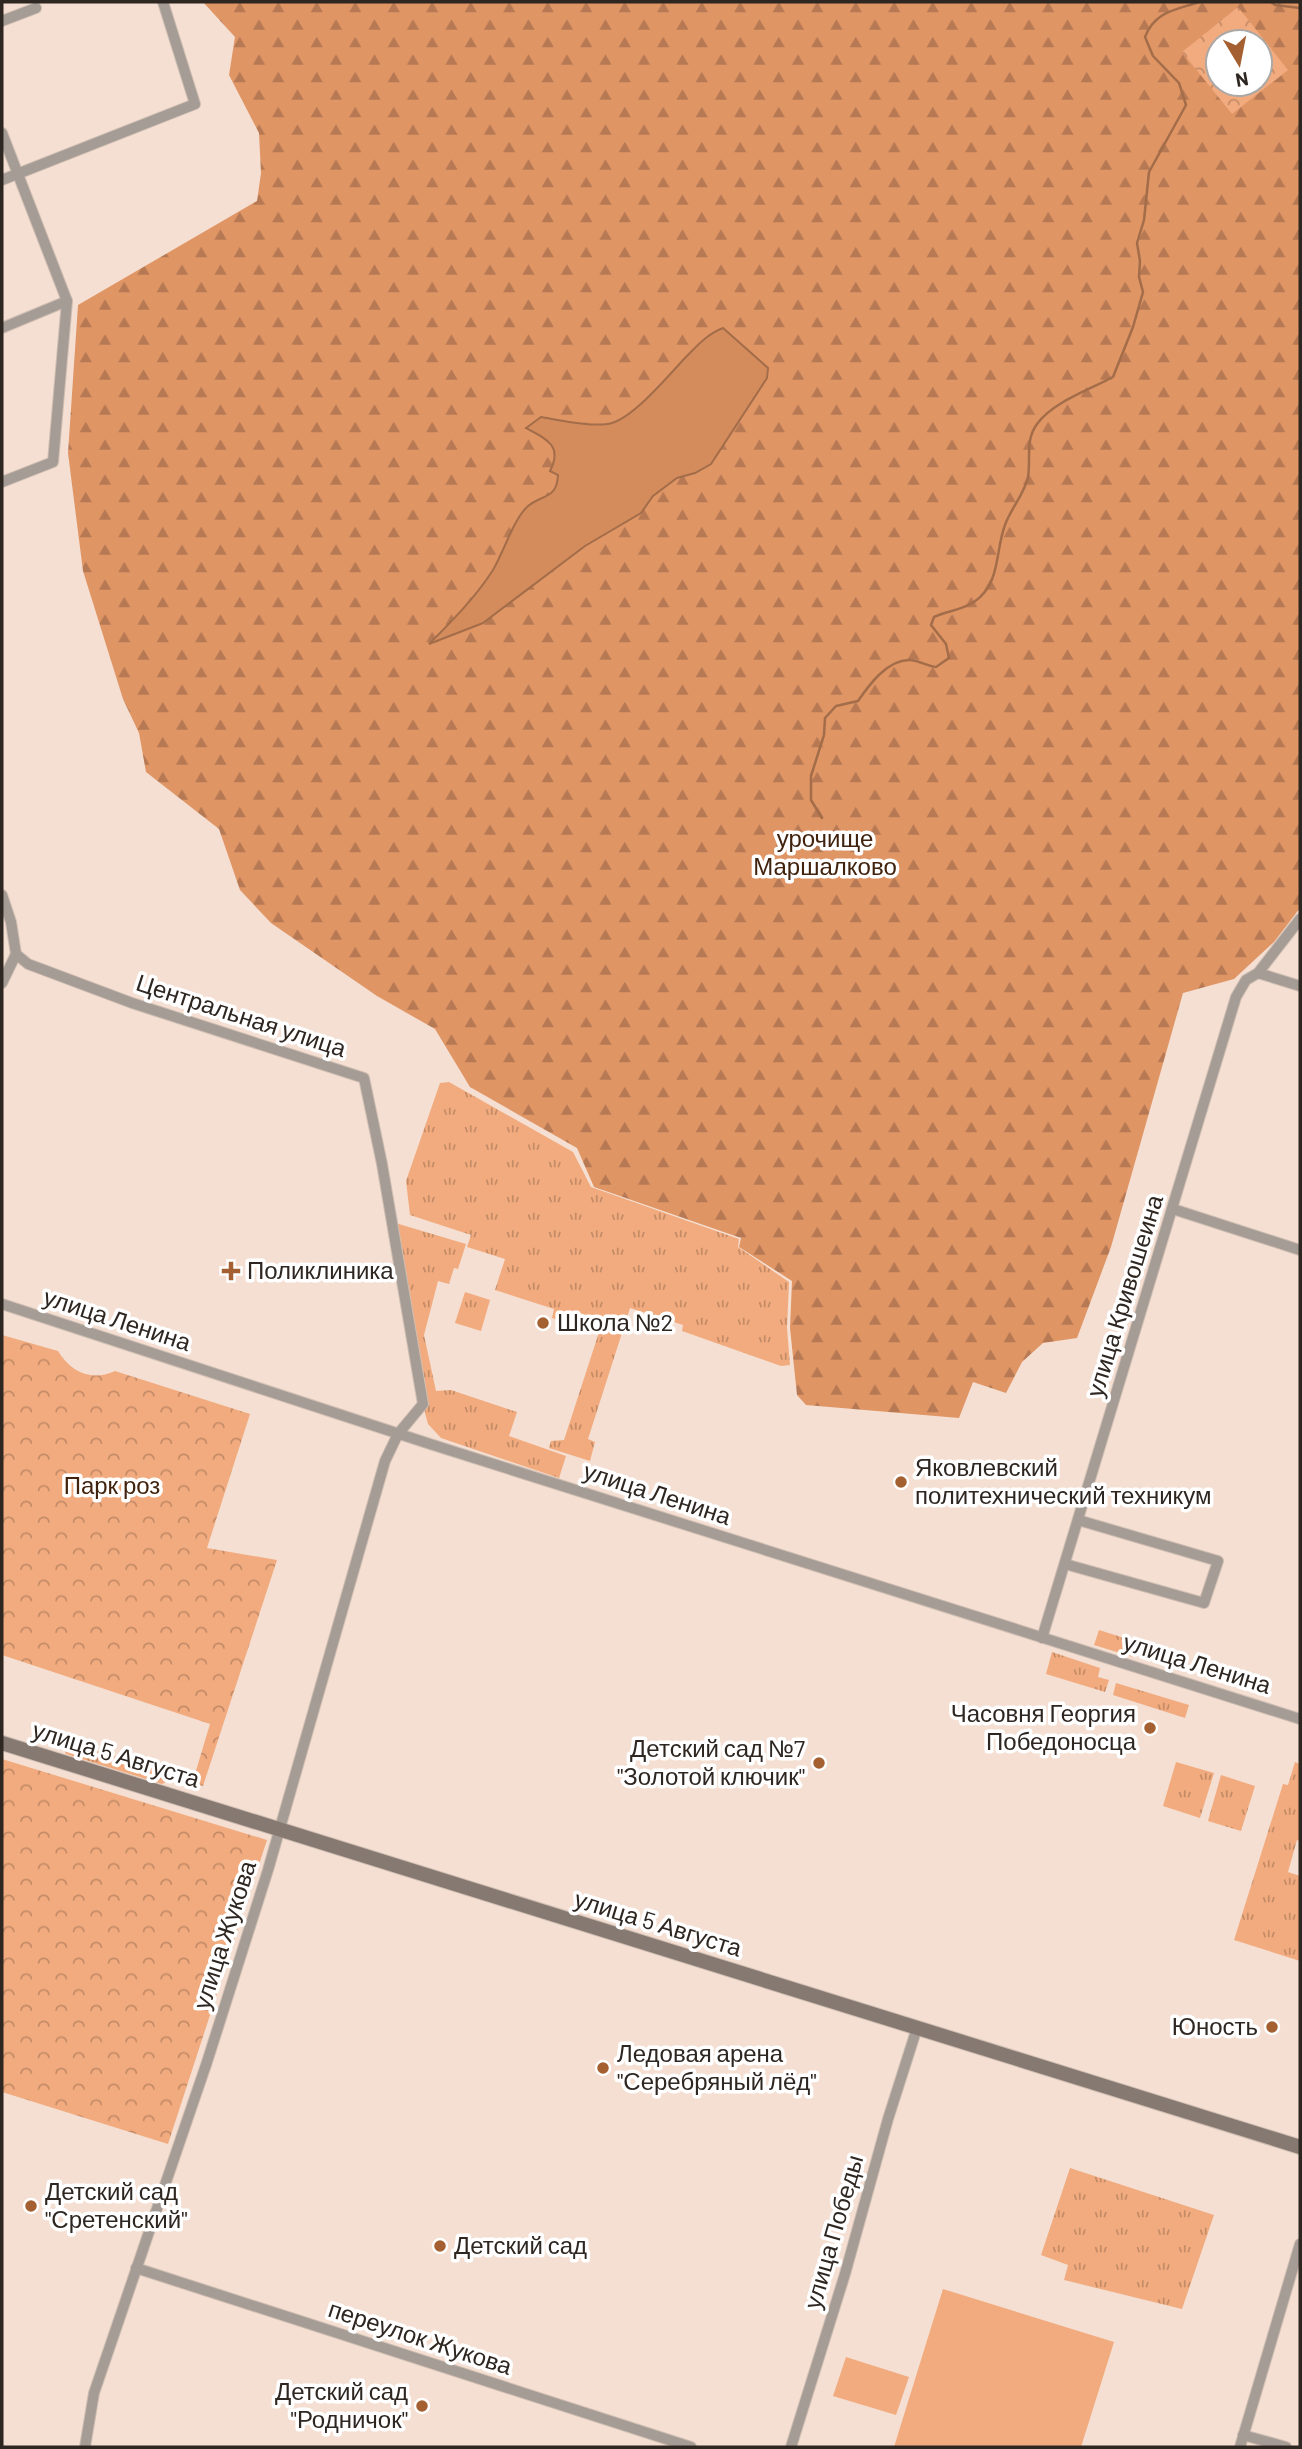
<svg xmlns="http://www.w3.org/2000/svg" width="1302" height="2449" font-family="Barlow,sans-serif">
	<defs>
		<pattern id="grass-tufts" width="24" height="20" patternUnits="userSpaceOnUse" patternTransform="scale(1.75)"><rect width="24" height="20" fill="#f2ab7e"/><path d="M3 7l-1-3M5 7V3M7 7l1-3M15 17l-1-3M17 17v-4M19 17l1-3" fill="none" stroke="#c48b67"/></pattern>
		<pattern id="forest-firs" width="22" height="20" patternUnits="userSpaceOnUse" patternTransform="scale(1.75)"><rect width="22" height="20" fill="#e09565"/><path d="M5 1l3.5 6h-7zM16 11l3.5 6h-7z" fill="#b67953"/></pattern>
		<pattern id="park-crowns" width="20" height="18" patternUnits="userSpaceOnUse" patternTransform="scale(1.75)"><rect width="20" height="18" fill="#f2ab7e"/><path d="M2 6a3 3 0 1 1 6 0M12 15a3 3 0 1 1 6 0" fill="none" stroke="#c48b67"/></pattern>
	</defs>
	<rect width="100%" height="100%" fill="#f4dfd2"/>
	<g fill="url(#grass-tufts)">
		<path d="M449,1082L573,1152L591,1187L739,1239L738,1247L789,1282L787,1328L790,1365L781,1366L682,1331L683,1325L630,1308L588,1439L595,1442L590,1461L549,1448L551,1441L564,1440L603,1320L570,1310L565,1322L552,1318L554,1309L495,1290L505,1259L467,1247L471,1235L410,1215L406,1181L440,1083Z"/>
		<path d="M392,1222L466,1244L458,1269L454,1268L449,1284L438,1281L424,1335L436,1391L451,1390L517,1412L509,1436L566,1456L559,1478L441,1438L428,1424L425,1413Z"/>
		<path d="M465,1292L490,1300L481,1331L455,1323Z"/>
		<path d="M1099,1630L1137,1642L1133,1657L1094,1645Z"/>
		<path d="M1052,1652L1100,1668L1098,1677L1109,1680L1105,1692L1046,1674Z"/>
		<path d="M1116,1683L1189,1705L1185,1718L1113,1695Z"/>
		<path d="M69,1742L166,1772L169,1776L168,1781L162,1784L66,1754L63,1748L65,1743Z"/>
		<path d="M1176,1762L1214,1773L1200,1818L1163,1806Z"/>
		<path d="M1295,1762L1300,1764V1841L1297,1840L1288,1872L1300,1876V1961L1234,1940L1283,1784L1288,1785Z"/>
		<path d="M1221,1775L1255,1786L1241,1831L1208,1821Z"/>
		<path d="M1070,2168L1214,2215L1182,2309L1064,2280L1068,2265L1041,2255Z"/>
	</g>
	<path fill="url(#forest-firs)" fill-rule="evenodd" d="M203,2H1300V908L1274,942L1234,979L1183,993L1111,1247L1077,1338L1043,1343L1022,1362L1006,1393L973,1382L959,1418L806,1405L797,1395L790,1328L792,1281L739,1247L741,1238L594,1187L577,1148L470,1087L435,1029L377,996L271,923L240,890L219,829L146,772L139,733L123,699L83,571L68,453L78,305L257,201L261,173L259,133L229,75L235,37ZM1218,42H1260V84H1218ZM695,348V473L678,478L653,496L641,513L585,546L483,623L430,643L470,602L494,569L516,525L539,499L549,496L558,486L555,448L544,437L541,417C561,421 591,428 611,423C636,417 676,367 695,348Z"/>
	<g fill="url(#park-crowns)" fill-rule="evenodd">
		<path d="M1238,7L1288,70L1232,114L1182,52ZM1218,42H1260V84H1218Z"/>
		<path d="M2,1335L58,1351C71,1372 91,1382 115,1371L250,1414L207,1548L277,1560L203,1786L192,1784L210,1724L2,1655Z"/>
		<path d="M2,1759L267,1840L168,2144L2,2092Z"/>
	</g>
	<g fill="#f2ab7e">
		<path d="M943,2289L1114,2342L1081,2447H894Z"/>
		<path d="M846,2357L909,2377L896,2415L833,2396Z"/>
	</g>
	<path fill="#d58c5c" stroke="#a36d4a" stroke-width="2" d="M723,328L768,368L767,378L711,464L695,473L677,478L653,496L641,513L585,546L483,623L429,644C452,621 475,598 493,570C503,553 514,519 527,507C541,494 557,500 558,475L550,471C563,446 547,439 526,428L541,417C559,420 595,428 612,423C635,416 668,376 685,358C697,346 707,334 723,328Z"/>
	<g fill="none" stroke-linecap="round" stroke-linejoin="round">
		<g stroke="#a36d4a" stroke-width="2.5">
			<path d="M1271,2L1275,5L1300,8"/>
			<path d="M822,818L811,800V776L824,735L825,718L836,706L858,701C869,685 887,660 909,660C918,660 927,666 936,667L949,658L946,644L931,625L934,617C947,611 962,610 974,602C1001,584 995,551 1005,525C1011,508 1024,495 1028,477C1031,459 1025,440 1037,424C1053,402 1089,390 1113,377L1133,327L1143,292L1139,277L1140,261L1137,243L1144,220L1149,172L1186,105L1179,83L1153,56L1145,37C1155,11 1176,10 1199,2"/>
		</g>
		<defs>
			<g id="street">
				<path d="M2,21L36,8"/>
				<path d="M2,133L67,301L53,462L2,482"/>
				<path d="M2,180L195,104L163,2"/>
				<path d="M2,328L67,301"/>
				<path d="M2,895L11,922L16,954L28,964L132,1003L364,1078L382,1164L423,1404L398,1434L385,1461L268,1870L207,2062L94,2393L85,2447"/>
				<path d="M1258,973L1300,986"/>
				<path d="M2,983L16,954"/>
				<path d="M1173,1209L1300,1250"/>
				<path d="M2,1304L430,1444L1300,1719"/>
				<path d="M1065,1564L1204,1603L1218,1561L1078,1520"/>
				<path d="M1042,1638L1236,997L1246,980L1258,973L1300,919"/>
				<path d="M136,2268L691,2447"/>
				<path d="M1243,2435L1286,2447"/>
				<path d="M791,2447L845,2274L888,2119L917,2028"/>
				<path d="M1240,2447L1300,2244"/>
			</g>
			<path id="secondary" d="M2,1743L1300,2147"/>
		</defs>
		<use href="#street" stroke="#d0beb2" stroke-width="12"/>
		<use href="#secondary" stroke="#d0beb2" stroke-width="16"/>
		<use href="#street" stroke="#a59c96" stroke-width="10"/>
		<use href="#secondary" stroke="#867971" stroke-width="14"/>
	</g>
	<g fill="#a46030" stroke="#fff" stroke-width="2.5">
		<path d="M227.5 1260.5h7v7h7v7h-7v7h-7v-7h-7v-7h7z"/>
		<circle cx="543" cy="1323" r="7"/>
		<circle cx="901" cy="1482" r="7"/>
		<circle cx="1150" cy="1728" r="7"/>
		<circle cx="819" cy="1763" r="7"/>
		<circle cx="1272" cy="2027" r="7"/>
		<circle cx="603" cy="2068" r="7"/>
		<circle cx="31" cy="2206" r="7"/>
		<circle cx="440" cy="2246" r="7"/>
		<circle cx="422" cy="2406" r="7"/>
	</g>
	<g text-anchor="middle" stroke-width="7" stroke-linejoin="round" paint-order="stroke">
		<g font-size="24" fill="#40220d" stroke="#fff">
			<text x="825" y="847">урочище<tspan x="825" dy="28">Маршалково</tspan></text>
			<text x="112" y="1494">Парк роз</text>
		</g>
		<g font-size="24" fill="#2e2621" stroke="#fff">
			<text transform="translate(241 1016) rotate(18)" y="8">Центральная улица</text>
			<text transform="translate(1125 1296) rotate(-73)" y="8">улица Кривошеина</text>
			<text transform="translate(117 1320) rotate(18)" y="8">улица Ленина</text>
			<text transform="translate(657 1494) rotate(18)" y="8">улица Ленина</text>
			<text transform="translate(1197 1664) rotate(17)" y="8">улица Ленина</text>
			<text transform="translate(116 1755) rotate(17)" y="8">улица 5 Августа</text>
			<text transform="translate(658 1924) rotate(17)" y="8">улица 5 Августа</text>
			<text transform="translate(225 1935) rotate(-72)" y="8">улица Жукова</text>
			<text transform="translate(834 2232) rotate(-74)" y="8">улица Победы</text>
			<text transform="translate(420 2338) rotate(18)" y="8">переулок Жукова</text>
		</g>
		<g font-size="24" fill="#2e2621" stroke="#fff" text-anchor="start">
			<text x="247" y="1279">Поликлиника</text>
			<text x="557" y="1331">Школа №2</text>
			<text x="915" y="1476">Яковлевский<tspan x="915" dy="28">политехнический техникум</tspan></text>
			<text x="1136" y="1722" text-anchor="end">Часовня Георгия<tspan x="1136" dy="28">Победоносца</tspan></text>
			<text x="805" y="1757" text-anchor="end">Детский сад №7<tspan x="805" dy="28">"Золотой ключик"</tspan></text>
			<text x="1258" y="2035" text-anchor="end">Юность</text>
			<text x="617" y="2062">Ледовая арена<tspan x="617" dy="28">"Серебряный лёд"</tspan></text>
			<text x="45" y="2200">Детский сад<tspan x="45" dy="28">"Сретенский"</tspan></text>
			<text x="454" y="2254">Детский сад</text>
			<text x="408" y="2400" text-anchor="end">Детский сад<tspan x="408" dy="28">"Родничок"</tspan></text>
		</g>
	</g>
	<rect width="1302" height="2449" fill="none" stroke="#2e2621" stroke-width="7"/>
	<g transform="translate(1239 63) rotate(170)"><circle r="33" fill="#ffffff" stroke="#aba8a6" stroke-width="2"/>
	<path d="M0-5L12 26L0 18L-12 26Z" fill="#a46030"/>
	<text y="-10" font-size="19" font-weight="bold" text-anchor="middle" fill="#2e2621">N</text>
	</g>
</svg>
